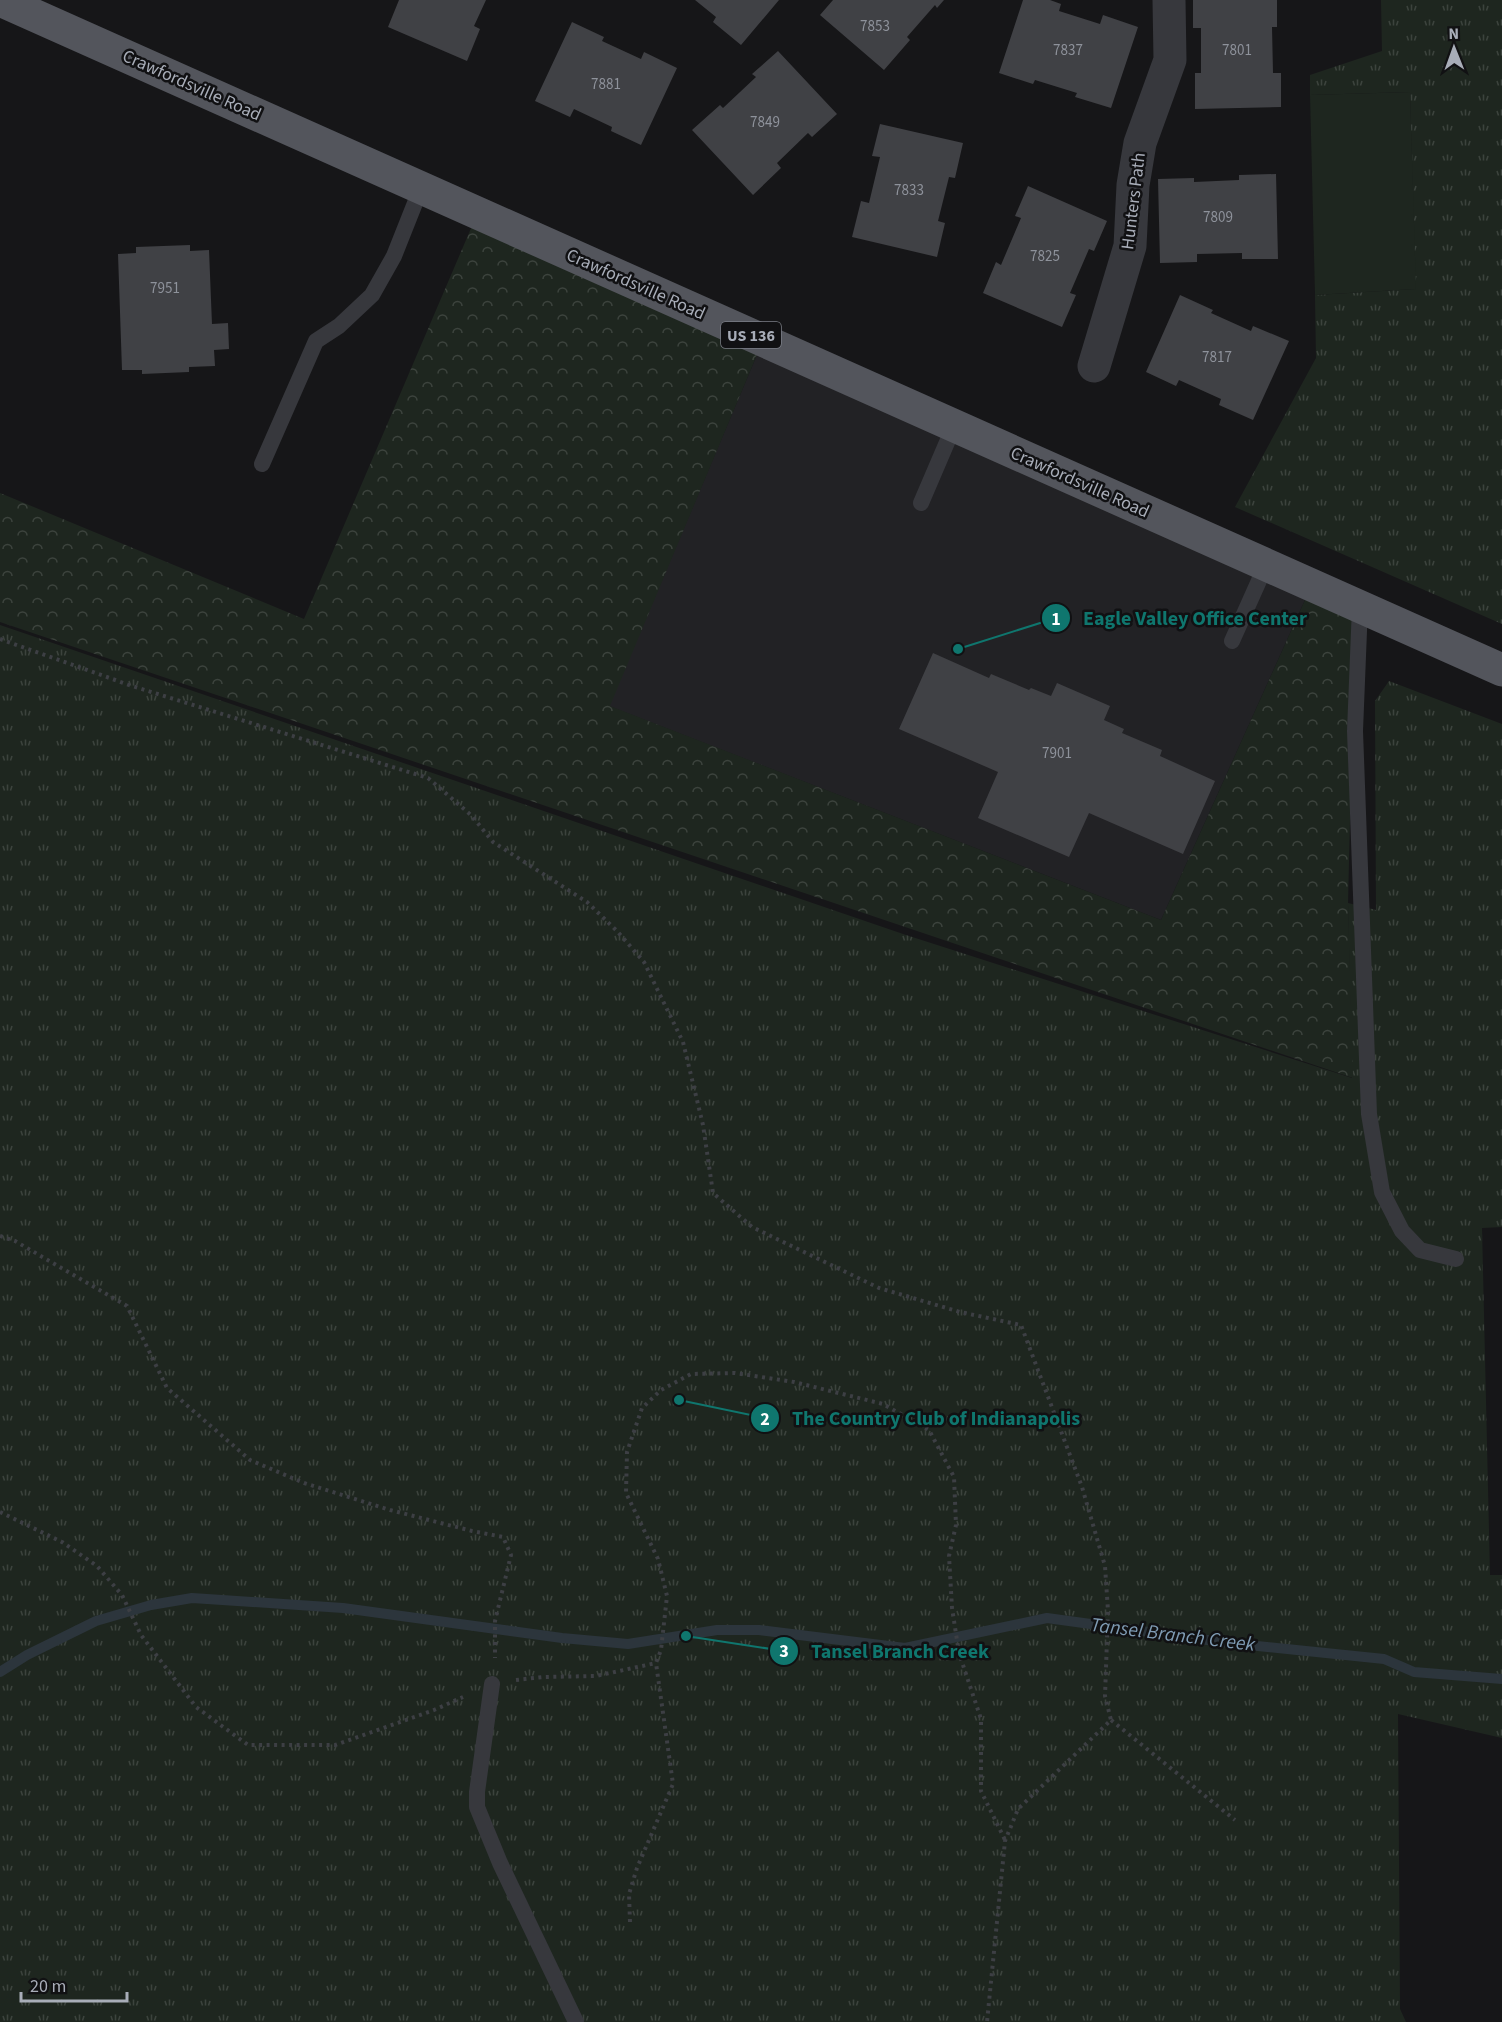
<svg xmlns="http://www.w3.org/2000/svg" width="1502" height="2022" font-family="'Source Sans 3',sans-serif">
	<defs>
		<pattern id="grass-tufts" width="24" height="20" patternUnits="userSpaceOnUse" patternTransform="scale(1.5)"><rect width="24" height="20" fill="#1e261f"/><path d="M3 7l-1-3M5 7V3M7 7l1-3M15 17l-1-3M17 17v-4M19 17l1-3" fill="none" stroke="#3c433d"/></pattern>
		<pattern id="forest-crowns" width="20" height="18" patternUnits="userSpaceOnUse" patternTransform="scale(1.5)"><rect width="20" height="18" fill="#1e261f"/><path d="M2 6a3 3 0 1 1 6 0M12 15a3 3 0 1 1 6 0" fill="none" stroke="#3c433d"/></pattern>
	</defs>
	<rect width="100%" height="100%" fill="#161618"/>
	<path fill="#222225" d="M759,350L1309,591L1161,920L609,706Z"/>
	<g fill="url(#grass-tufts)">
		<path d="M1381,0H1502V624L1235,507L1316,358L1315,295L1415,289L1410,92L1310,95V75L1382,51Z"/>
		<path d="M0,625L906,935L1352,1078L1348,903L1376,910L1375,701L1389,681L1502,724V1227L1482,1228L1490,1575H1502V1738L1398,1714L1400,2009L1406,2022H0Z"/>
	</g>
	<path fill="url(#forest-crowns)" d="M475,219L759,350L610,706L1161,920L1309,591L1355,609L1348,903L1353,1078L0,622V493L304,619Z"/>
	<path fill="#1e261f" d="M1410,92L1416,289L1315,295L1310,95Z"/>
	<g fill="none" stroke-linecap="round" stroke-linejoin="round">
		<path stroke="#2c353c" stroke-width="10" d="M0,1672L27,1655L96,1621L151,1605L192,1598L343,1608L562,1638L628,1644L717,1630H759L905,1648L1047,1618L1229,1643L1384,1659L1414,1672L1502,1679"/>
	</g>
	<g fill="#404145">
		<path d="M399,0H486L474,26L480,29L467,61L388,27Z"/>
		<path d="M695,0H779L741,45L713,22L716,17Z"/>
		<path d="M833,0H944L937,8L935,5L907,37L910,40L884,70L820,15Z"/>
		<path d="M1023,0H1050L1061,4L1059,11L1100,24L1103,15L1138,27L1111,108L1075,97L1077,93L1035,80L1033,84L999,73Z"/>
		<path d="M1193,0H1277V27H1272L1273,73H1281V107L1195,109V73H1201V28H1193Z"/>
		<path d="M572,22L604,37L602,41L641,59L644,52L677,68L641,145L611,131L612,127L574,109L570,117L535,101Z"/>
		<path d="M778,51L837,114L812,137L808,133L777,163L781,168L753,195L692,130L720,105L723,108L756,77L752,74Z"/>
		<path d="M880,124L963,143L955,178L949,177L938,221L945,223L937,257L852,237L861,201L869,203L880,157L872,156Z"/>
		<path d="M1276,174L1278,259H1242V253L1197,254V262L1160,263L1158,179L1194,178V182L1239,180V175Z"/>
		<path d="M1028,186L1107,221L1094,251L1089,249L1070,293L1076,295L1062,327L983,293L996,262L1001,265L1021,218L1015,216Z"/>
		<path d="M190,245V251L209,250L212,324L228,323L229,349L214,350L215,366L189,367V372L142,374V370H122L118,254L136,253V247Z"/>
		<path d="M1180,295L1213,310L1211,313L1251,331L1253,326L1289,341L1253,420L1219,405L1221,399L1179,380L1176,386L1146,372Z"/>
		<path d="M933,653L989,678L991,674L1029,690L1031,688L1051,696L1057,683L1110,706L1104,720L1124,729L1122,733L1162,750L1160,756L1215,781L1183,854L1089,813L1069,857L978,818L998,772L899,729Z"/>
	</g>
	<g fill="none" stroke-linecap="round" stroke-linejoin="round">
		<g stroke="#3d3f44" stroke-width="4" stroke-dasharray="3 4.5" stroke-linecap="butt">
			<path d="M0,639L132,686L428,778L471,815L493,842L587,902L617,931L644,962L683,1042L703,1125L713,1193L752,1227L879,1288L960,1312L1021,1325L1082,1487L1105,1566L1108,1611L1105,1696L1111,1720L1018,1809L1005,1841L987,2022"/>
			<path d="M0,1236L15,1241L127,1306L167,1388L250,1460L304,1483L390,1510L472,1531L503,1537L511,1555L495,1621V1658"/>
			<path d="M0,1512L62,1542L97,1566L122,1595L141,1635L196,1707L248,1745H335L434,1710L463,1697"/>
			<path d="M516,1680L543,1677L596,1676L656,1663"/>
			<path d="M1111,1720L1235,1820"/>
			<path d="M630,1922L629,1894L637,1868L673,1784L656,1663L661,1650L667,1596L658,1559L626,1493L627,1452L642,1408L661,1390L691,1374L735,1373L794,1382L883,1404L929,1430L954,1477L956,1525L949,1556L952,1608L959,1653L981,1719V1791L1005,1840"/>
		</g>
		<g stroke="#37383d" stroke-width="16">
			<path d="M262,464L316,341L339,326L372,295L394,256L421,188"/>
			<path d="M921,503L954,426"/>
			<path d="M1360,606L1355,731L1369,1114L1382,1192L1402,1231L1420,1250L1456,1259"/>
			<path d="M1232,641L1266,565"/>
			<path d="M492,1684L477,1792V1807L500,1863L576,2022"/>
		</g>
		<path stroke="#37383d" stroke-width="33" d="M1094,366L1130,246L1133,185L1140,143L1170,60L1169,0"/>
		<path stroke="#53555c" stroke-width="33" d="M0,0L1502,670"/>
	</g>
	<g text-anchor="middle" stroke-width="5" stroke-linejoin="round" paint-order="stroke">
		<g font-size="15" fill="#8e929b">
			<text x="875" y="31">7853</text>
			<text x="1068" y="55">7837</text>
			<text x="1237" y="55">7801</text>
			<text x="606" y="89">7881</text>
			<text x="765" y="127">7849</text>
			<text x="909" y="195">7833</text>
			<text x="1218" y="222">7809</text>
			<text x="1045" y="261">7825</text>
			<text x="165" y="293">7951</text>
			<text x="1217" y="362">7817</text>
			<text x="1057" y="758">7901</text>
		</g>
		<rect fill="#111113" stroke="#7b7e86" stroke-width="1.5" x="721" y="322" width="60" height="26" rx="4.5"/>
		<g font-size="16" font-weight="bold" fill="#a8adb8">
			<text x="751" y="341">US 136</text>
		</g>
		<g font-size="18" fill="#a8adb8" stroke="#111113">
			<text transform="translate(192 85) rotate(24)" y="6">Crawfordsville Road</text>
			<text transform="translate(1133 201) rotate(-83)" y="6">Hunters Path</text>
			<text transform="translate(636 284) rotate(24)" y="6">Crawfordsville Road</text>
			<text transform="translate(1080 482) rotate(24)" y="6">Crawfordsville Road</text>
		</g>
		<g font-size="20" font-style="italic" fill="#7f9bb3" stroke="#111113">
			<text transform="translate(1173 1634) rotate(7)" y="7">Tansel Branch Creek</text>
		</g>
	</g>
	<path fill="none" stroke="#0f766e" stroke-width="2" d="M958 649L1056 618M679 1400L765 1418M686 1636L784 1651"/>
	<g fill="#0f766e" stroke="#111113" stroke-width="2">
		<circle cx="958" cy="649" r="6"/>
		<circle cx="679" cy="1400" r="6"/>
		<circle cx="686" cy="1636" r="6"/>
		<circle cx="1056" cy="618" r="15"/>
		<circle cx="765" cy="1418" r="15"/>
		<circle cx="784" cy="1651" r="15"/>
	</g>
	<g font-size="18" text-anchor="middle" font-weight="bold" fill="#fff">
		<text x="1056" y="625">1</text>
		<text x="765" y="1425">2</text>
		<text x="784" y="1657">3</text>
	</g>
	<g font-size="20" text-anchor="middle" font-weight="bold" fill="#0f766e" stroke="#111113" stroke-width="5" stroke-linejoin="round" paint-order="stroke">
		<text x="1195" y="625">Eagle Valley Office Center</text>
		<text x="936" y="1425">The Country Club of Indianapolis</text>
		<text x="900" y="1658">Tansel Branch Creek</text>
	</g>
	<g transform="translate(1454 48) rotate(359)" stroke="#111113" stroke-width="4.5" paint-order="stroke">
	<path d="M0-4.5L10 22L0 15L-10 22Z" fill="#a8adb8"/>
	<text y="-9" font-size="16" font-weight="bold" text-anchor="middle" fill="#a8adb8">N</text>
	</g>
	<path d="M21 1992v9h106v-9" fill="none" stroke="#a8adb8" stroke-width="3"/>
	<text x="30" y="1992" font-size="18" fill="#a8adb8" stroke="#111113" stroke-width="4.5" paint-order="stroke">20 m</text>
</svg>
